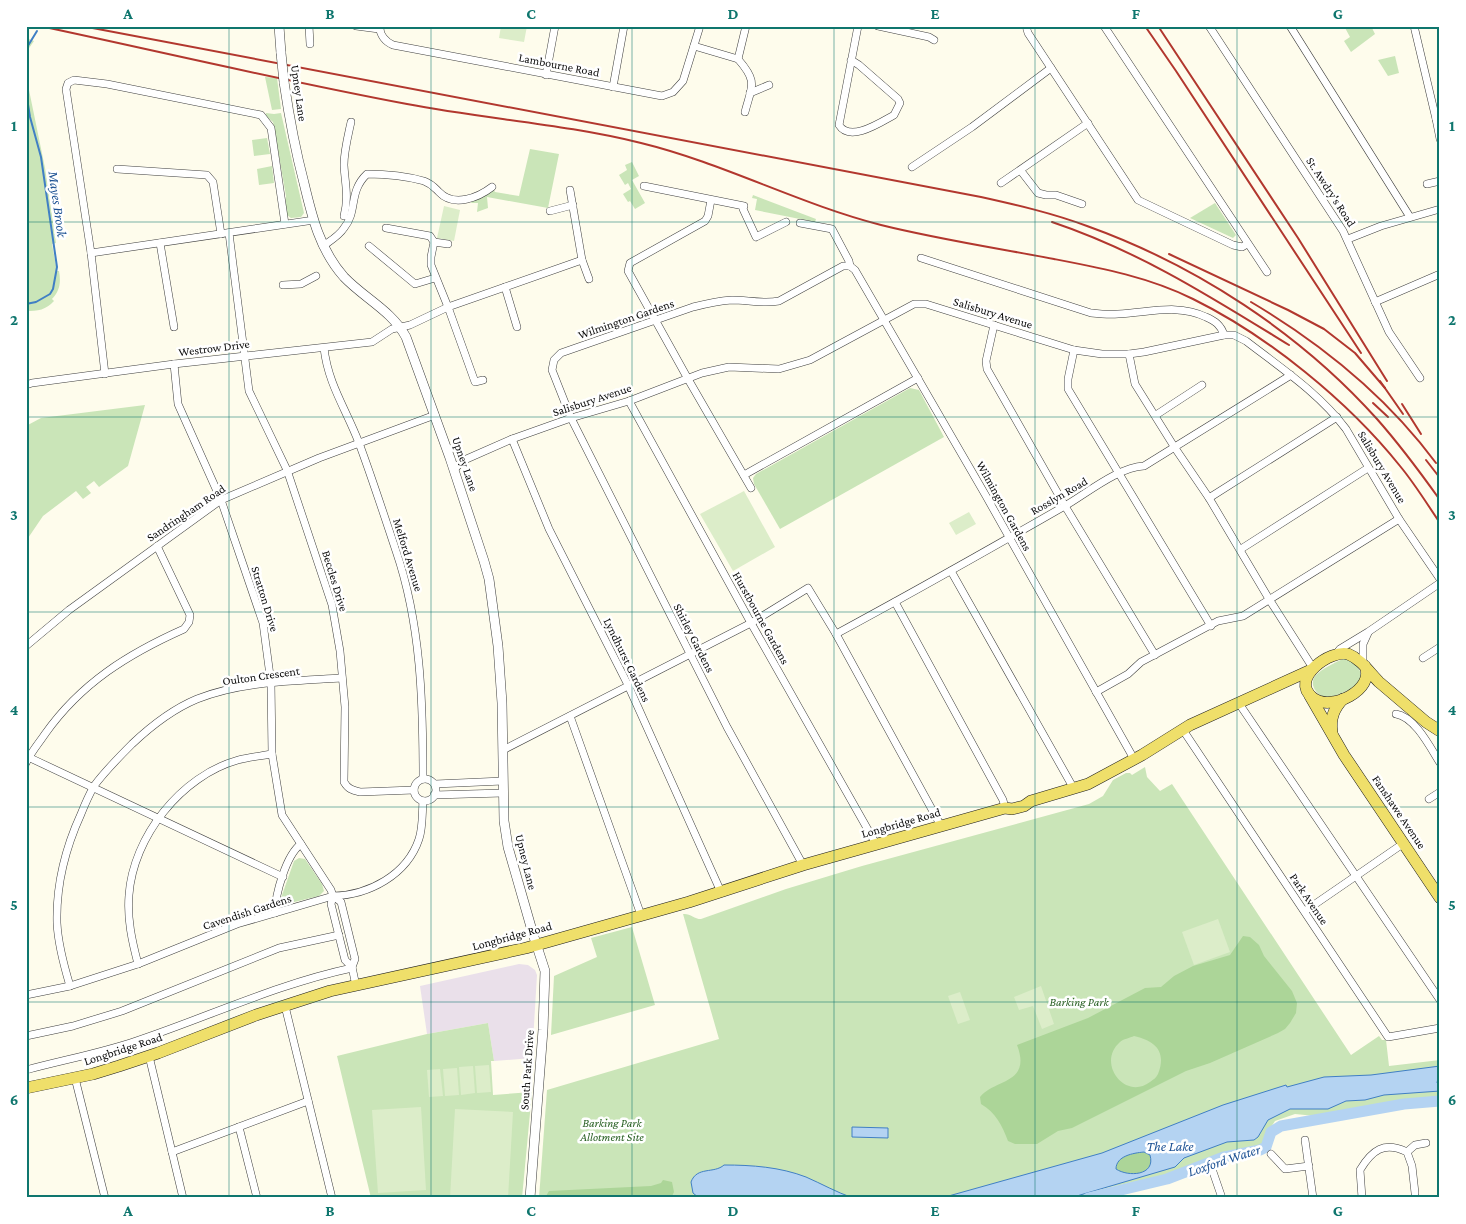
<svg xmlns="http://www.w3.org/2000/svg" width="1466" height="1224" font-family="'Crimson Pro',serif">
	<rect width="100%" height="100%" fill="#fefcec"/>
	<path fill="#eae0ea" d="M519,964L528,965L535,970L537,975L532,1058L494,1061L488,1023L427,1034L420,986Z"/>
	<g fill="#cae5b8">
		<path d="M1344,26L1372,28L1375,34L1351,52L1344,41L1350,37Z"/>
		<path d="M26,38L34,41L27,51L29,90L45,168L56,243L52,244L57,271H59C61,282 60,291 52,299L54,301C46,310 38,311 26,311Z"/>
		<path d="M1395,56L1399,73L1388,76L1378,60Z"/>
		<path d="M265,77L277,78L281,109L272,110Z"/>
		<path d="M266,113L274,114L281,113L304,213L301,217L291,218L287,215L285,204L286,196L273,122L266,116Z"/>
		<path d="M267,138L270,154L254,156L252,140Z"/>
		<path d="M530,149L559,154L548,208L487,197L488,208L477,212L478,203H471L472,201L487,195L493,189L495,192L519,196Z"/>
		<path d="M632,162L639,176L632,180L645,203L635,209L630,201L628,202L623,194L631,189L628,183L625,185L619,175L627,170L625,165Z"/>
		<path d="M272,166L274,183L259,185L257,169Z"/>
		<path d="M753,195L816,219L815,222L755,210L757,199L752,198Z"/>
		<path d="M1215,203L1236,235L1233,238L1190,218Z"/>
		<path d="M910,388L919,390L944,437L780,529L754,484L753,478L756,474Z"/>
		<path d="M145,405L128,466L99,487L94,481L86,487L91,493L83,499L76,491L43,516L26,541V426L41,418Z"/>
		<path d="M1343,659C1355,659 1368,675 1356,685C1350,690 1338,695 1331,697C1319,700 1307,685 1316,675C1322,669 1334,663 1343,659Z"/>
		<path d="M1145,767L1147,777L1160,791L1172,784L1351,1055L1379,1036L1382,1040H1386L1389,1066L1440,1060V1098L1398,1101L1315,1116L1295,1114L1275,1121L1271,1127L1263,1147L1242,1151L1235,1150L1205,1160L1175,1173L1111,1187L1075,1198H539L547,1090L719,1039L683,914C690,913 694,919 701,919L786,889L862,866L1089,804L1103,796L1113,780L1126,773H1130L1132,775Z"/>
		<path d="M299,858L305,859L322,884L324,891L319,896L286,904L281,898L294,861Z"/>
		<path d="M632,927L655,1005L551,1035L554,976L597,957L591,938Z"/>
		<path d="M488,1023L494,1061H491L493,1095L532,1092L522,1198H371L337,1056L427,1034Z"/>
	</g>
	<g fill="#acd598" fill-rule="evenodd">
		<path d="M1243,936L1250,937L1259,945L1264,956L1292,991L1297,1003L1296,1013L1290,1023L1285,1029L1278,1033L1210,1063L1186,1071L1072,1128L1058,1131L1037,1144H1015L1008,1141C1002,1125 996,1113 981,1104L980,1097C995,1079 1032,1084 1017,1045L1088,1018L1145,988L1161,987L1174,976L1193,966L1230,955ZM1134,1036C1155,1041 1167,1051 1158,1074C1156,1078 1154,1079 1150,1082C1125,1101 1096,1063 1120,1042C1123,1039 1130,1038 1134,1036Z"/>
		<path d="M1144,1152L1150,1155C1156,1176 1128,1177 1116,1169C1116,1156 1133,1153 1144,1152Z"/>
		<path d="M663,1180L672,1182L674,1192L671,1198H588L587,1195L546,1196L549,1191L651,1186L661,1183Z"/>
	</g>
	<g fill="#dcedc9">
		<path d="M501,26H527L524,42L499,38Z"/>
		<path d="M444,206L460,210L454,241L437,238Z"/>
		<path d="M744,491L775,547L733,571L700,514Z"/>
		<path d="M969,512L976,524L956,535L949,523Z"/>
		<path d="M1218,919L1230,952L1194,965L1182,932Z"/>
		<path d="M1041,986L1054,1024L1042,1029L1033,1006L1019,1010L1014,997Z"/>
		<path d="M960,992L970,1020L958,1024L948,996Z"/>
		<path d="M489,1065L491,1092L477,1093L475,1066Z"/>
		<path d="M473,1066L475,1093L461,1095L459,1067Z"/>
		<path d="M457,1068L459,1095L445,1096L443,1069Z"/>
		<path d="M440,1069L443,1096L429,1097L427,1070Z"/>
		<path d="M421,1107L426,1190L378,1193L372,1110Z"/>
		<path d="M455,1109L513,1112L508,1198H450Z"/>
	</g>
	<g fill="#b4d3f2" stroke="#407fc4" fill-rule="evenodd">
		<path d="M1440,1066L1437,1083H1440V1091L1384,1095L1365,1100L1346,1101L1328,1109H1290L1268,1120L1258,1137L1254,1140L1227,1142L1184,1158L1175,1167L1070,1198H932L945,1197L1102,1153L1223,1105L1286,1085L1287,1087L1324,1077L1371,1075ZM1144,1152L1150,1155C1156,1176 1128,1177 1116,1169C1116,1156 1133,1153 1144,1152Z"/>
		<path d="M852,1127L888,1128V1138L852,1137Z"/>
		<path d="M724,1165C752,1165 780,1167 806,1177C822,1184 836,1192 853,1198H699L693,1193L691,1182C697,1166 714,1174 724,1165Z"/>
	</g>
	<g fill="none" stroke-linecap="round" stroke-linejoin="round">
		<g stroke="#407fc4" stroke-width="2">
			<path d="M26,49L37,31"/>
			<path d="M26,92L30,117L41,157L57,267L53,289L50,294L36,302L26,304"/>
		</g>
		<path stroke="#b4d3f2" stroke-width="11" d="M1088,1198L1167,1179L1224,1157L1260,1150L1266,1147L1271,1132L1281,1126L1404,1104L1440,1101"/>
		<defs>
			<g id="minor">
				<path d="M309,26L310,44"/>
				<path d="M356,26L379,29"/>
				<path d="M380,26C379,35 386,42 393,45L662,96L673,92L683,81L700,26"/>
				<path d="M878,26L929,37L934,40"/>
				<path d="M1026,26L1028,33L1138,200L1233,245L1242,247L1247,244"/>
				<path d="M1104,26L1267,272"/>
				<path d="M1209,26L1343,231L1389,332L1420,378"/>
				<path d="M1290,26L1410,217"/>
				<path d="M1414,26L1436,119L1440,122"/>
				<path d="M694,46L738,59"/>
				<path d="M851,60L859,65L898,99L900,103L894,115C881,122 850,143 839,125L858,26"/>
				<path d="M546,75L555,26"/>
				<path d="M613,87L624,26"/>
				<path d="M750,93L769,85"/>
				<path d="M745,112C752,85 758,82 738,59L746,26"/>
				<path d="M1436,119L1440,139"/>
				<path d="M912,167L972,127L1051,68"/>
				<path d="M117,169L207,175L213,182L221,234"/>
				<path d="M1021,171L1038,193L1046,195H1056L1082,204"/>
				<path d="M1001,183L1088,123"/>
				<path d="M1427,184L1440,181"/>
				<path d="M644,186L744,206L743,209L756,237L786,222"/>
				<path d="M570,190L582,260L589,279"/>
				<path d="M711,200L708,216L705,221L630,263L628,271L688,379L751,488"/>
				<path d="M550,211L573,205"/>
				<path d="M344,216C349,196 345,184 344,165C344,151 348,136 351,122"/>
				<path d="M800,223L832,229L849,261L850,266"/>
				<path d="M386,228L430,236L434,242L431,257V265L448,307L475,382L483,380"/>
				<path d="M229,233L249,391L287,470L332,605L340,651L345,707L344,782C348,789 352,790 360,792L414,790"/>
				<path d="M1348,239L1381,226L1440,209"/>
				<path d="M434,242L448,244"/>
				<path d="M160,243L174,327"/>
				<path d="M323,246C330,241 339,236 344,228C358,211 348,192 367,174C385,174 406,176 424,181C432,184 434,187 439,192C454,208 479,197 492,187"/>
				<path d="M369,246L415,284L435,278"/>
				<path d="M91,253L314,220"/>
				<path d="M921,258L1091,313C1100,314 1109,315 1118,314C1148,313 1177,303 1206,317C1215,321 1221,325 1224,335"/>
				<path d="M283,285L301,284L316,276"/>
				<path d="M505,287L517,327"/>
				<path d="M1375,302L1440,274"/>
				<path d="M994,325L986,361L987,369L1065,506L1155,655"/>
				<path d="M324,348C328,384 346,409 359,443C372,478 384,515 396,551C421,624 423,702 423,779"/>
				<path d="M1074,350L1068,379V389L1211,626"/>
				<path d="M1129,354L1135,384L1175,448L1209,498L1269,599L1313,668"/>
				<path d="M174,364L178,404L221,500L263,623L271,683L272,754L282,815L331,890L333,896L341,902L355,959L352,967L345,960L331,904L333,896"/>
				<path d="M105,374L91,253L66,89L68,83L74,80L107,84L261,115L271,128L285,224"/>
				<path d="M26,385L32,383L174,364L372,342L392,329L410,325L448,307L582,260"/>
				<path d="M629,401L751,623L876,844"/>
				<path d="M1156,415L1202,385"/>
				<path d="M512,439L549,529L628,685L721,892"/>
				<path d="M454,470L462,461L512,439L571,418L629,401L702,373L729,367L779,369L810,360L914,304H926L1074,350L1102,354H1129L1144,352L1224,335H1234L1246,341C1281,368 1319,393 1346,429L1399,519L1440,579"/>
				<path d="M744,475L918,378"/>
				<path d="M1209,498L1337,417"/>
				<path d="M1241,549L1368,468"/>
				<path d="M951,571L1074,789"/>
				<path d="M895,602L1003,800L1005,808"/>
				<path d="M836,634C912,593 988,550 1063,507C1086,494 1118,467 1144,466L1291,375"/>
				<path d="M26,646L69,610L221,500L319,458L435,415"/>
				<path d="M1336,654L1340,649L1368,632L1440,583"/>
				<path d="M1423,658L1440,647"/>
				<path d="M1363,664V644L1368,633"/>
				<path d="M1096,692L1128,674L1141,662L1218,621L1243,616L1399,519"/>
				<path d="M1238,702L1440,1000"/>
				<path d="M1396,714C1415,717 1430,747 1440,763"/>
				<path d="M570,716L641,915"/>
				<path d="M1183,730L1388,1037L1440,1028"/>
				<path d="M503,750L751,623L808,588L836,634L941,826"/>
				<path d="M26,756L283,877"/>
				<path d="M26,763C31,752 39,743 45,734C81,683 128,654 184,629L189,622L190,615L157,546"/>
				<circle cx="425" cy="790" r="11"/>
				<path d="M435,784L503,781"/>
				<path d="M434,795L503,793"/>
				<path d="M1429,799L1440,792"/>
				<path d="M803,865L727,727L571,418L552,370L554,360L561,353L693,307C705,304 718,301 732,300C747,300 763,304 779,301L843,266H850L855,270L986,496L1134,759"/>
				<path d="M1305,911L1404,843"/>
				<path d="M275,913C275,895 286,855 301,844"/>
				<path d="M138,964C132,941 127,919 129,895C133,837 181,776 238,760C249,757 261,756 272,754"/>
				<path d="M352,967L356,986"/>
				<path d="M70,986C64,966 58,944 57,923C56,884 65,849 81,814C85,804 89,795 94,786C105,771 119,757 132,744C151,726 173,709 197,699C242,681 295,681 342,678"/>
				<path d="M26,995L70,986L138,964L237,924L333,896C369,895 407,875 419,839C423,827 422,813 423,801"/>
				<path d="M285,1006L332,1198"/>
				<path d="M26,1036L73,1026L122,1011L279,948L339,935"/>
				<path d="M149,1056L183,1198"/>
				<path d="M26,1070C63,1060 101,1053 136,1041C208,1017 277,984 352,968"/>
				<path d="M75,1078L105,1198"/>
				<path d="M239,1127L257,1198"/>
				<path d="M1305,1140L1313,1198"/>
				<path d="M172,1152L308,1101"/>
				<path d="M1407,1152L1415,1145L1426,1143"/>
				<path d="M1271,1154L1285,1169L1309,1166"/>
				<path d="M1212,1169L1222,1198"/>
				<path d="M1362,1198L1360,1170C1372,1150 1384,1141 1407,1152L1412,1166L1415,1193"/>
			</g>
			<g id="tertiary">
				<path d="M279,26L281,53"/>
				<path d="M284,82C289,116 295,149 304,183C312,217 320,250 344,277C364,298 392,311 406,337L450,458L484,561L489,579L498,646L502,703L504,821L508,847L533,934L545,971L543,1030L530,1198"/>
			</g>
			<g id="primary">
				<path d="M1365,666C1376,690 1330,712 1313,698C1288,678 1332,649 1348,654C1361,659 1369,672 1379,682L1426,722L1440,731"/>
				<path d="M1310,696L1344,755L1440,898"/>
				<path d="M1332,732C1330,720 1334,708 1343,699"/>
				<path d="M26,1088L93,1074L119,1066L158,1053L256,1015L330,991L526,948L689,902L803,865L1005,808L1012,809L1024,806L1031,801L1088,784L1142,755L1190,725L1311,670"/>
			</g>
		</defs>
		<use href="#minor" stroke="#3f3f3f" stroke-width="8"/>
		<use href="#tertiary" stroke="#3f3f3f" stroke-width="10"/>
		<use href="#primary" stroke="#1d1d1d" stroke-width="12"/>
		<use href="#minor" stroke="#fff" stroke-width="7"/>
		<use href="#tertiary" stroke="#fff" stroke-width="9"/>
		<use href="#primary" stroke="#efdf6a" stroke-width="11"/>
		<g stroke="#b2372e" stroke-width="2">
			<path d="M40,26C162,52 284,81 407,104C485,119 565,124 641,143C723,163 799,204 881,225C937,239 996,248 1054,259C1101,268 1149,277 1193,299C1268,336 1348,401 1400,466C1415,484 1427,504 1440,523"/>
			<path d="M82,26L981,197C1017,205 1052,213 1087,226C1196,265 1300,333 1377,419C1400,445 1420,472 1440,500"/>
			<path d="M1145,26L1176,71L1361,353"/>
			<path d="M1158,26L1298,238L1387,381"/>
			<path d="M1052,222C1141,252 1211,297 1289,345"/>
			<path d="M1169,254L1288,310L1324,329L1355,353L1385,388"/>
			<path d="M1251,302C1322,344 1387,397 1436,463"/>
			<path d="M1380,381L1403,414"/>
			<path d="M1373,403L1388,417"/>
			<path d="M1402,404L1421,434"/>
			<path d="M1426,460L1440,478"/>
		</g>
		<defs>
			<path id="tertiary-bridge" d="M281,53L284,82"/>
		</defs>
		<use href="#tertiary-bridge" stroke="#3f3f3f" stroke-width="10" stroke-linecap="butt"/>
		<use href="#tertiary-bridge" stroke="#fff" stroke-width="9"/>
	</g>
	<path fill="none" stroke="#0f766e" stroke-width="1" stroke-opacity="0.55" d="M229,26V1198M431,26V1198M632,26V1198M834,26V1198M1035,26V1198M1237,26V1198M26,222H1440M26,417H1440M26,612H1440M26,807H1440M26,1002H1440"/>
	<g text-anchor="middle" stroke-width="5" stroke-linejoin="round" paint-order="stroke">
		<g font-size="12" fill="#0c0c0c" stroke="#fff">
			<text transform="translate(559 65) rotate(11)" y="4">Lambourne Road</text>
			<text transform="translate(299 93) rotate(82)" y="4">Upney Lane</text>
			<text transform="translate(1331 192) rotate(57)" y="4">St. Awdry's Road</text>
			<text transform="translate(993 313) rotate(17)" y="4">Salisbury Avenue</text>
			<text transform="translate(626 319) rotate(-19)" y="4">Wilmington Gardens</text>
			<text transform="translate(214 348) rotate(-7)" y="4">Westrow Drive</text>
			<text transform="translate(592 400) rotate(-18)" y="4">Salisbury Avenue</text>
			<text transform="translate(465 464) rotate(71)" y="4">Upney Lane</text>
			<text transform="translate(1382 467) rotate(59)" y="4">Salisbury Avenue</text>
			<text transform="translate(1059 496) rotate(-30)" y="4">Rosslyn Road</text>
			<text transform="translate(1004 506) rotate(61)" y="4">Wilmington Gardens</text>
			<text transform="translate(186 513) rotate(-34)" y="4">Sandringham Road</text>
			<text transform="translate(408 555) rotate(73)" y="4">Melford Avenue</text>
			<text transform="translate(335 581) rotate(73)" y="4">Beccles Drive</text>
			<text transform="translate(265 599) rotate(73)" y="4">Stratton Drive</text>
			<text transform="translate(761 618) rotate(61)" y="4">Hurstbourne Gardens</text>
			<text transform="translate(694 638) rotate(63)" y="4">Shirley Gardens</text>
			<text transform="translate(627 660) rotate(64)" y="4">Lyndhurst Gardens</text>
			<text transform="translate(261 676) rotate(-8)" y="4">Oulton Crescent</text>
			<text transform="translate(1399 812) rotate(56)" y="4">Fanshawe Avenue</text>
			<text transform="translate(901 823) rotate(-16)" y="4">Longbridge Road</text>
			<text transform="translate(526 862) rotate(76)" y="4">Upney Lane</text>
			<text transform="translate(1309 899) rotate(56)" y="4">Park Avenue</text>
			<text transform="translate(247 912) rotate(-18)" y="4">Cavendish Gardens</text>
			<text transform="translate(512 936) rotate(-15)" y="4">Longbridge Road</text>
			<text transform="translate(123 1049) rotate(-18)" y="4">Longbridge Road</text>
			<text transform="translate(527 1070) rotate(-86)" y="4">South Park Drive</text>
		</g>
		<g font-size="12" font-style="italic" fill="#265e21" stroke="#fff">
			<text x="1079" y="1006">Barking Park</text>
			<text x="612" y="1127">Barking Park<tspan x="612" dy="14">Allotment Site</tspan></text>
		</g>
		<g font-size="14" font-style="italic" fill="#1e5294" stroke="#fff">
			<text transform="translate(58 204) rotate(82)" y="5">Mayes Brook</text>
			<text x="1170" y="1151">The Lake</text>
			<text transform="translate(1224 1160) rotate(-18)" y="5">Loxford Water</text>
		</g>
	</g>
	<rect width="1466" height="1224" fill="none" stroke="#ffffff" stroke-width="55"/>
	<rect x="28" y="28" width="1410" height="1168" fill="none" stroke="#0f766e" stroke-width="2"/>
	<g font-size="16" text-anchor="middle" font-weight="bold" fill="#0f766e">
		<text x="128" y="19">A</text>
		<text x="330" y="19">B</text>
		<text x="531" y="19">C</text>
		<text x="733" y="19">D</text>
		<text x="935" y="19">E</text>
		<text x="1136" y="19">F</text>
		<text x="1338" y="19">G</text>
		<text x="14" y="131">1</text>
		<text x="1452" y="131">1</text>
		<text x="14" y="325">2</text>
		<text x="1452" y="325">2</text>
		<text x="14" y="520">3</text>
		<text x="1452" y="520">3</text>
		<text x="14" y="715">4</text>
		<text x="1452" y="715">4</text>
		<text x="14" y="910">5</text>
		<text x="1452" y="910">5</text>
		<text x="14" y="1105">6</text>
		<text x="1452" y="1105">6</text>
		<text x="128" y="1216">A</text>
		<text x="330" y="1216">B</text>
		<text x="531" y="1216">C</text>
		<text x="733" y="1216">D</text>
		<text x="935" y="1216">E</text>
		<text x="1136" y="1216">F</text>
		<text x="1338" y="1216">G</text>
	</g>
</svg>
